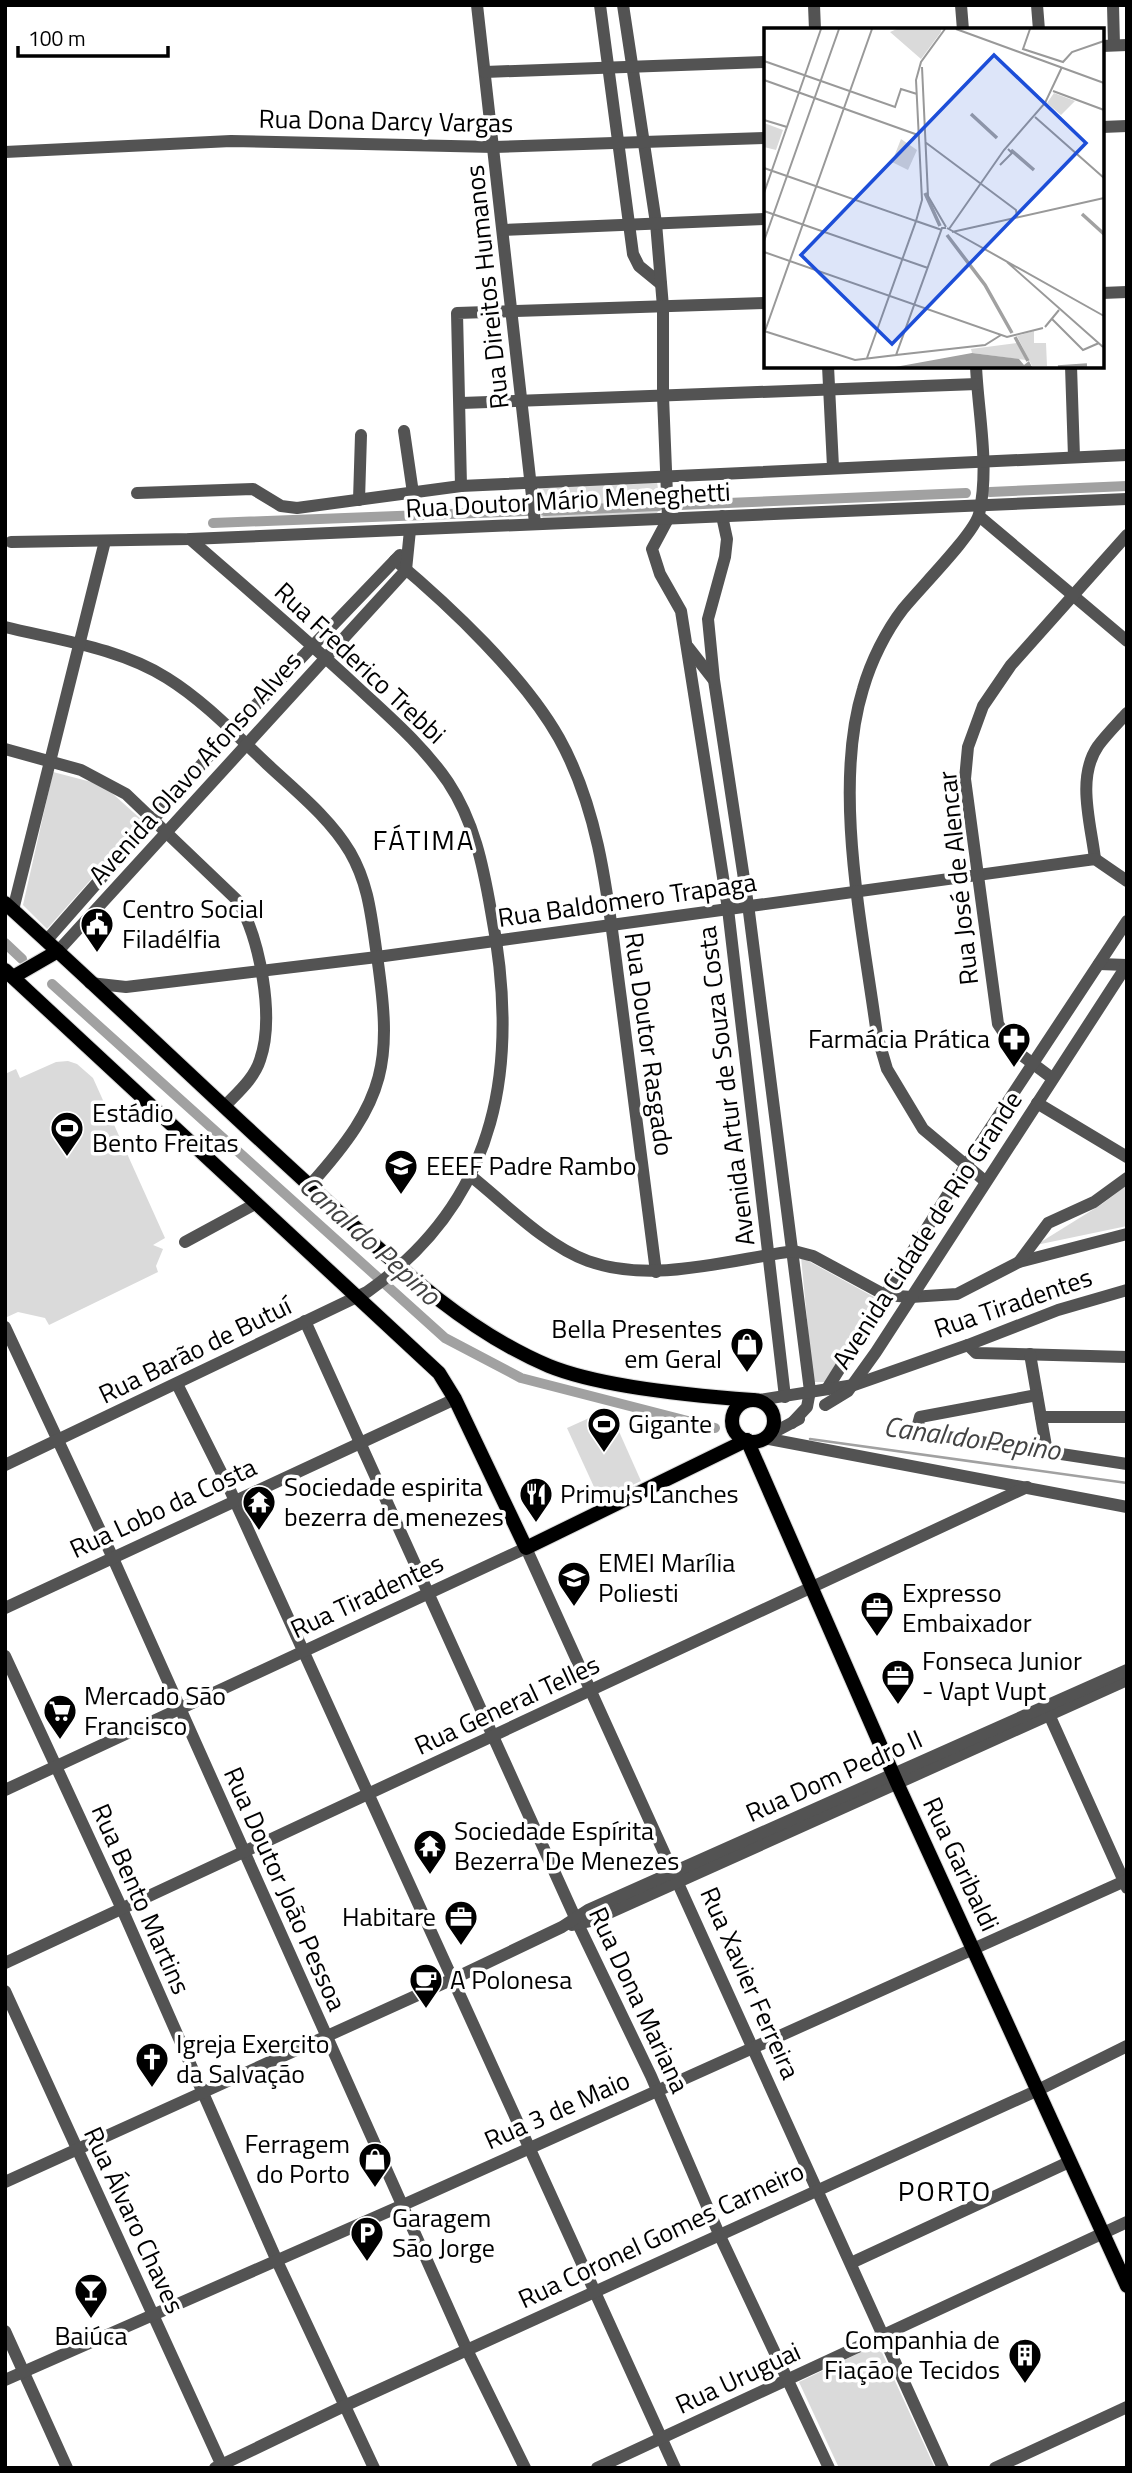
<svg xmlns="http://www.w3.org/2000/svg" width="1132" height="2473" font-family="'Titillium Web',sans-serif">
	<rect width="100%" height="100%" fill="#fff"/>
	<g fill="#dadada">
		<path d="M657,482L661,508L656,514L543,518L539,514V487Z"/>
		<path d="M53,772L103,785L143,821L47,929L23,905Z"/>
		<path d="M68,1061L77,1064L93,1078L165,1238L153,1245L163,1249L156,1266L158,1272L49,1325L45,1318L18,1312L7,1317L5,1314V1074L16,1069L20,1078L56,1062Z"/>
		<path d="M1127,1185V1226L1036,1245L1102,1204Z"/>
		<path d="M801,1257L874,1297L825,1382H813Z"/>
		<path d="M609,1409L641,1481L600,1500L567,1428Z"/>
		<path d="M878,2344L935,2468H839L799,2382Z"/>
	</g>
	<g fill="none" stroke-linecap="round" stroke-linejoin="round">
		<path stroke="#a1a1a1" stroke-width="2.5" d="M810,1439L1127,1483"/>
		<g stroke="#a1a1a1" stroke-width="10">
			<path d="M990,492L1127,486"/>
			<path d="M679,505L966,493"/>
			<path d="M545,511L658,506"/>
			<path d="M213,523L527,511"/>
			<path d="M5,943L22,959"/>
			<path d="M52,984L445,1338L521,1378L715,1428"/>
		</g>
		<defs>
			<g id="major">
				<path d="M5,903C108,996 207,1092 309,1185C382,1251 456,1327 549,1366C601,1387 696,1396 753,1400"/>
				<path d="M5,970L439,1373L455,1399L526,1548L747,1440"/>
				<path d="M13,977L58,951"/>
				<circle cx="753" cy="1421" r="21"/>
				<path d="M747,1440L897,1783L1127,2286"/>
			</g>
		</defs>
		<use href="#major" stroke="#dbdbdb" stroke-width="16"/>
		<g stroke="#535353" stroke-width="12">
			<path d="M477,5L535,523"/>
			<path d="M600,5L633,254L639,266L661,284"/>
			<path d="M623,5L656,223L663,307V396L668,519L652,549L660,574L681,611L728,909L785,1397"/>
			<path d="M814,5L815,30"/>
			<path d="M961,5L963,30"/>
			<path d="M1037,5L1039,30"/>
			<path d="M1113,5L1114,45"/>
			<path d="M1102,46L1127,45"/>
			<path d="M485,72L766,62"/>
			<path d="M1102,127L1127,126"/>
			<path d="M5,152L231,141L494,147L766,138"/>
			<path d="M504,230L766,219"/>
			<path d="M1102,293L1127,292"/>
			<path d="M828,366L833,467"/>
			<path d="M976,366C978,413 990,467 979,514C974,534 919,589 903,609C886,631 871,661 863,689C832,789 863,930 877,1035L887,1069L923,1129L985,1181"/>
			<path d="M1071,366L1074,457"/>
			<path d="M461,403L977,384"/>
			<path d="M404,431L413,493"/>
			<path d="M461,486L457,313L766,303"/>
			<path d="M137,493L253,489L281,506L297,508L461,486L1127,455"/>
			<path d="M359,500L361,435"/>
			<path d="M722,516L727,539L725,557L708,619L714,680L749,912L810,1391L807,1407L792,1423"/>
			<path d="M979,516L1127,641"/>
			<path d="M11,542L190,539L1127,499"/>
			<path d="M395,560C450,606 524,676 559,738C603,817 609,911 621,999C632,1090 644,1181 656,1272"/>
			<path d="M5,627C58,640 120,648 167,678C204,701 235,734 267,764C296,791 330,818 350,852C368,883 371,914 376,949C393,1063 388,1098 310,1185"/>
			<path d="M688,647L713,679"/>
			<path d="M5,749L81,770L126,794L238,901C260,940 275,1017 260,1060C254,1079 237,1093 224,1107"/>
			<path d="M1095,859C1091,824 1076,778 1098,746C1106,735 1117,724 1127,713"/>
			<path d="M13,910L105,541"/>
			<path d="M46,941L231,731L400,555"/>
			<path d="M58,951L406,570L410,530"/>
			<path d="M1099,964L1127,965"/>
			<path d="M90,983L126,987L377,957L1095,859L1127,881"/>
			<path d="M1052,1078L1016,1051L998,1024L965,779L968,747L983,706L1011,665L1127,535"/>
			<path d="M1037,1103L1127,1157"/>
			<path d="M472,1177C507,1205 545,1245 588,1261C653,1284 728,1260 794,1251L813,1256L885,1295L911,1297L957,1294L1019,1262L1127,1234"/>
			<path d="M185,1242L257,1203"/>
			<path d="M1019,1262L1048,1223L1094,1202L1127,1178"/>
			<path d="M305,1321L578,1924L651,2076L719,2234L829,2468"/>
			<path d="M5,1327L112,1556L467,2350L525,2468"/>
			<path d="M968,1345L976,1353L1127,1357"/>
			<path d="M1030,1354L1047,1452"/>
			<path d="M177,1384L230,1490L675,2468"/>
			<path d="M827,1389L966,1165L1127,921"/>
			<path d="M1037,1395L920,1417L916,1432L1127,1464"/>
			<path d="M759,1400L854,1385L968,1345L1058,1310L1127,1290"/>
			<path d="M825,1405L848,1391L876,1352L1127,965"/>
			<path d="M1041,1417H1127"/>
			<path d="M767,1436L799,1419"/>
			<path d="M764,1438L1127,1507"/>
			<path d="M5,1465L367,1292C501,1198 520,1062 491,911C483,865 474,821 448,782C422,744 386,714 353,683C300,634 245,587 190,539"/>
			<path d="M5,1608L455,1399"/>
			<path d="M5,1656L122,1909L277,2261L374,2468"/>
			<path d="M1047,1710L1127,1888"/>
			<path d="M5,1790L526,1548L943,2468"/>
			<path d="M572,1925L591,1921L678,1882L1127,1680"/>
			<path d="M5,1963L1027,1487"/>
			<path d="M5,1991L223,2468"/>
			<path d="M5,2182L453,1979L562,1927L588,1910L1127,1670"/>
			<path d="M851,2263L1069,2162"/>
			<path d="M5,2331L67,2468"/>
			<path d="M5,2380L403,2205L1127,1880"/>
			<path d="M215,2468L344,2406L1036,2091L1127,2046"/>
			<path d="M597,2468L1127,2222"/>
			<path d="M995,2468L1127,2407"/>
		</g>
		<use href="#major" stroke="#000" stroke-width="14"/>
	</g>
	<defs>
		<symbol id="civic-pin" viewBox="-11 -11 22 30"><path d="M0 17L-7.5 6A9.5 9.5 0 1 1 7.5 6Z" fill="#000" stroke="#fff"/><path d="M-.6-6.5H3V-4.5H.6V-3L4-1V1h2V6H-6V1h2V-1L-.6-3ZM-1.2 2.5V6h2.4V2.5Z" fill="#fff"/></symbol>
		<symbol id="pharmacy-pin" viewBox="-11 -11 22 30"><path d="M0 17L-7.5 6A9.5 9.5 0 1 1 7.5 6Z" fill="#000" stroke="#fff"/><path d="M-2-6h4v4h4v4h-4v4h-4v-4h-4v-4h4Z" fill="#fff"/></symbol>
		<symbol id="stadium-pin" viewBox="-11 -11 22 30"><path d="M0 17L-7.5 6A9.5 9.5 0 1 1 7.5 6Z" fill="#000" stroke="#fff"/><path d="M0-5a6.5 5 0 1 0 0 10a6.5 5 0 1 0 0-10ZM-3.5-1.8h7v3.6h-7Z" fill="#fff"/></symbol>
		<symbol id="school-pin" viewBox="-11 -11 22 30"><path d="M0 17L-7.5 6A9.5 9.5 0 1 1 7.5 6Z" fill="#000" stroke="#fff"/><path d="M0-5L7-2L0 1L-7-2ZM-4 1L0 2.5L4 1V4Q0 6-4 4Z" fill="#fff"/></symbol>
		<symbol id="shop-pin" viewBox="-11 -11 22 30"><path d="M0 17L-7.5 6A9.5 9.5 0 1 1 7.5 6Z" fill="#000" stroke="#fff"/><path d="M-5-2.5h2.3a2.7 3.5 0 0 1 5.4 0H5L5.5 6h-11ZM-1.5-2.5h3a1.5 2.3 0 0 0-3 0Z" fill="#fff"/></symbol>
		<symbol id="restaurant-pin" viewBox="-11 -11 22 30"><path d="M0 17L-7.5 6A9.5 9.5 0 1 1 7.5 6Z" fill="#000" stroke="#fff"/><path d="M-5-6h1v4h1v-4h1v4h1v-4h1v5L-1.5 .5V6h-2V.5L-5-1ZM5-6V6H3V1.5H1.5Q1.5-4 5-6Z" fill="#fff"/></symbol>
		<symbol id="temple-pin" viewBox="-11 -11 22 30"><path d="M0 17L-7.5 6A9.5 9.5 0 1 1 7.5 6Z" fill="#000" stroke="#fff"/><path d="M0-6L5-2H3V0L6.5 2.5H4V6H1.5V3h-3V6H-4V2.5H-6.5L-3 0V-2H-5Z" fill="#fff"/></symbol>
		<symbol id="office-pin" viewBox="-11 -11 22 30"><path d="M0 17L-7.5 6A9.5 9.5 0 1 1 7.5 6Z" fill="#000" stroke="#fff"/><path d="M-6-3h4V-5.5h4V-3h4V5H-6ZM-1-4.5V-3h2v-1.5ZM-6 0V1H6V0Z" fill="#fff"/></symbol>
		<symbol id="supermarket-pin" viewBox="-11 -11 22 30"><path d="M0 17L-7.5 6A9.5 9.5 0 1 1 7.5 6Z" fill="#000" stroke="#fff"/><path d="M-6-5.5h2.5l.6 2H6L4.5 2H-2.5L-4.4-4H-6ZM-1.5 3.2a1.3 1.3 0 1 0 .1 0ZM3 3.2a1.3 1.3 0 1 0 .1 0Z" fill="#fff"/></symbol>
		<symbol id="cafe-pin" viewBox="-11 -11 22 30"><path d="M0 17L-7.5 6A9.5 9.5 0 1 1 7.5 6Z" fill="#000" stroke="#fff"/><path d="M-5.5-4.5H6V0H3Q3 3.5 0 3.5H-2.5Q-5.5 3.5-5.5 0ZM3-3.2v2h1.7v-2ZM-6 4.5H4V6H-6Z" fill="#fff"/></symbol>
		<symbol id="church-pin" viewBox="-11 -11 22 30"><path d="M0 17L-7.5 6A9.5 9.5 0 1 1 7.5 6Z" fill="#000" stroke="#fff"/><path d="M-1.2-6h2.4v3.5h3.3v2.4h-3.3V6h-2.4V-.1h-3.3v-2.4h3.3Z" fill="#fff"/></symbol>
		<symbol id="parking-pin" viewBox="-11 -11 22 30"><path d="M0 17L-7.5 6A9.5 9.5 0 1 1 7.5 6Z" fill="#000" stroke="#fff"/><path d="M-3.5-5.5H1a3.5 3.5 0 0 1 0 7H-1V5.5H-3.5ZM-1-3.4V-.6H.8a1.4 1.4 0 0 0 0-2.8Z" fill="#fff"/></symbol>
		<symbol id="bar-pin" viewBox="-11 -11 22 30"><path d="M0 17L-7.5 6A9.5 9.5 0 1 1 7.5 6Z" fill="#000" stroke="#fff"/><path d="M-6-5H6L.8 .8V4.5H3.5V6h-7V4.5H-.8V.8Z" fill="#fff"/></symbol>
		<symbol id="building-pin" viewBox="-11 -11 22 30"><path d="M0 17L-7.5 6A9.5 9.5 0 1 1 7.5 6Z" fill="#000" stroke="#fff"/><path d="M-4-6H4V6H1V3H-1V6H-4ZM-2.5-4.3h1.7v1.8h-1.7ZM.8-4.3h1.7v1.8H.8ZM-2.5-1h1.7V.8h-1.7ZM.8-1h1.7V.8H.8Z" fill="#fff"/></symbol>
	</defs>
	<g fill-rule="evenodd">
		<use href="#civic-pin" x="78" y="905" width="38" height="52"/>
		<use href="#pharmacy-pin" x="995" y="1020" width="38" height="52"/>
		<use href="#stadium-pin" x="48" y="1109" width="38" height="52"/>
		<use href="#school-pin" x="382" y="1147" width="38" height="52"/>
		<use href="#shop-pin" x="728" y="1325" width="38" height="52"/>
		<use href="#stadium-pin" x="585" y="1405" width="38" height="52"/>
		<use href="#restaurant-pin" x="517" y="1475" width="38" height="52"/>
		<use href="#temple-pin" x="240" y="1483" width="38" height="52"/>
		<use href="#school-pin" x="555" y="1559" width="38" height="52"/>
		<use href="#office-pin" x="858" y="1589" width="38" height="52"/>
		<use href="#office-pin" x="879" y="1657" width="38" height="52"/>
		<use href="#supermarket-pin" x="41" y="1692" width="38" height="52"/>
		<use href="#temple-pin" x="411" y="1827" width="38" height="52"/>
		<use href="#office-pin" x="442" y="1898" width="38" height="52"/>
		<use href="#cafe-pin" x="407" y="1961" width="38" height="52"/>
		<use href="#church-pin" x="133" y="2040" width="38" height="52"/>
		<use href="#shop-pin" x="356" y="2140" width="38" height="52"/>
		<use href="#parking-pin" x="348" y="2214" width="38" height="52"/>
		<use href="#bar-pin" x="72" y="2271" width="38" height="52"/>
		<use href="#building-pin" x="1006" y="2336" width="38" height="52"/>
	</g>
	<g text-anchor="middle" stroke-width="7" stroke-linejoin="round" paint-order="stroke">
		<g font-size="26" fill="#000" stroke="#fff">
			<text transform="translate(386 121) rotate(1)" y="9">Rua Dona Darcy Vargas</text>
			<text transform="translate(487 287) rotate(-96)" y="9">Rua Direitos Humanos</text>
			<text transform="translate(568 500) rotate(-3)" y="9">Rua Doutor Mário Meneghetti</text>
			<text transform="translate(360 663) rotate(43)" y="9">Rua Frederico Trebbi</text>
			<text transform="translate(195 768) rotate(-48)" y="9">Avenida Olavo Afonso Alves</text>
			<text transform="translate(958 878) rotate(-96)" y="9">Rua José de Alencar</text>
			<text transform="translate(627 900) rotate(-8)" y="9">Rua Baldomero Trapaga</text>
			<text transform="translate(649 1044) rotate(82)" y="9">Rua Doutor Rasgado</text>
			<text transform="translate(726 1086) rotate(-97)" y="9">Avenida Artur de Souza Costa</text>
			<text transform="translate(927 1230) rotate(-57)" y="9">Avenida Cidade de Rio Grande</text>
			<text transform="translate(1013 1303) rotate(-19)" y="9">Rua Tiradentes</text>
			<text transform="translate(195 1350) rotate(-26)" y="9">Rua Barão de Butuí</text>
			<text transform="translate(163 1508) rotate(-25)" y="9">Rua Lobo da Costa</text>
			<text transform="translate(367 1596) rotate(-25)" y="9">Rua Tiradentes</text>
			<text transform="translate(507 1705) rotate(-25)" y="9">Rua General Telles</text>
			<text transform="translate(834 1776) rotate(-24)" y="9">Rua Dom Pedro II</text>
			<text transform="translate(961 1864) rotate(65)" y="9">Rua Garibaldi</text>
			<text transform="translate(285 1889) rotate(66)" y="9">Rua Doutor João Pessoa</text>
			<text transform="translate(141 1899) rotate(66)" y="9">Rua Bento Martins</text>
			<text transform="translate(750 1983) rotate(66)" y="9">Rua Xavier Ferreira</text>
			<text transform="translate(639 2000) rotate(65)" y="9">Rua Dona Mariana</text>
			<text transform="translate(557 2110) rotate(-24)" y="9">Rua 3 de Maio</text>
			<text transform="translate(134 2220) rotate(65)" y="9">Rua Álvaro Chaves</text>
			<text transform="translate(661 2235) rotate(-25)" y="9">Rua Coronel Gomes Carneiro</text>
			<text transform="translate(738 2378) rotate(-25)" y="9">Rua Uruguai</text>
		</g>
		<g font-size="26" fill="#000" stroke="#fff" text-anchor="start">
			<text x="122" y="918">Centro Social<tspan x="122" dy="30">Filadélfia</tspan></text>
			<text x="990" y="1048" text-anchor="end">Farmácia Prática</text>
			<text x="92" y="1122">Estádio<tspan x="92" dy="30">Bento Freitas</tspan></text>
			<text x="426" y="1175">EEEF Padre Rambo</text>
			<text x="722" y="1338" text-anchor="end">Bella Presentes<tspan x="722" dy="30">em Geral</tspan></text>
			<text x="628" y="1433">Gigante</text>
			<text x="284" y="1496">Sociedade espirita<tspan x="284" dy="30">bezerra de menezes</tspan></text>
			<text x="560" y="1503">Primu's Lanches</text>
			<text x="598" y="1572">EMEI Marília<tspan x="598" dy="30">Poliesti</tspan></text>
			<text x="902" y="1602">Expresso<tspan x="902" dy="30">Embaixador</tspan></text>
			<text x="922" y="1670">Fonseca Junior<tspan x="922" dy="30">- Vapt Vupt</tspan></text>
			<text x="84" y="1705">Mercado São<tspan x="84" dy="30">Francisco</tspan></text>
			<text x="454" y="1840">Sociedade Espírita<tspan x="454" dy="30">Bezerra De Menezes</tspan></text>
			<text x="436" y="1926" text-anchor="end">Habitare</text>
			<text x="450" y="1989">A Polonesa</text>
			<text x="176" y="2053">Igreja Exercito<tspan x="176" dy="30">da Salvação</tspan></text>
			<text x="350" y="2153" text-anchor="end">Ferragem<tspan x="350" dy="30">do Porto</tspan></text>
			<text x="392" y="2227">Garagem<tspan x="392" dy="30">São Jorge</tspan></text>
			<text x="91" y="2345" text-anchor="middle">Baiúca</text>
			<text x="1000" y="2349" text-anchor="end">Companhia de<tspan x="1000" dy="30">Fiação e Tecidos</tspan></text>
		</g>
		<g font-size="28" letter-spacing="2" fill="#000" stroke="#fff">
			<text x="424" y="850">FÁTIMA</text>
			<text x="945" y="2201">PORTO</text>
		</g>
		<g font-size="28" font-style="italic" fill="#424242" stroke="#fff">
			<text transform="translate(370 1240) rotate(42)" y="10">Canal do Pepino</text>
			<text transform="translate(972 1438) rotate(8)" y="10">Canal do Pepino</text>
		</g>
	</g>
	<g transform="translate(764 28)">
		<rect width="340" height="340" fill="#fff"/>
		<path d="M133,1H177V4L157,31L126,4ZM290,65L311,73L297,87L283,75ZM0,95L19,102L12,122L0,119ZM137,111L153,122L144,142L128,134ZM270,303V315H282L283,338H268L253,308ZM253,315L262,332L208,325L207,321Z" fill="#dadada"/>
		<path d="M208,325L255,331L260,337L265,333L268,339H131Z" fill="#a1a1a1"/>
		<path fill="none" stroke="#a1a1a1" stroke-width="3.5" d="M207,86L233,110M247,122L270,142M161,165L176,198M318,186L340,206M183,207L221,257L248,305M251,309L264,333M294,339L323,337"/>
		<path fill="none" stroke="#999" stroke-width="2" d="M192,1L340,55M266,1L259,21L299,34L308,24L340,13M0,33L131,79L137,61L153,66M158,39L164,168L182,199M0,52L154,107M289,63L340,82M271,89L340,150M0,92L23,99M161,114L252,182L253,189M236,137L248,125L244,121M0,140L152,193L103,330M0,165L57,1M0,183L164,240M183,200L340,288M185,201L240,122L281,75L298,39M178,202L152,193L158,172L152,52L157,34L181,1M188,204L340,170M0,213L75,1M0,224L243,309L279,300M243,234L339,319M287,290L319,322L335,315M281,299L295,282M0,303L91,332L132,327L178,200H182M1,303L108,1M132,327L221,317L237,307"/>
		<path fill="#1d4ed8" fill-opacity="0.15" stroke="#1d4ed8" stroke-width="3.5" d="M230,27L322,115L128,316L37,227Z"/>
		<rect width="340" height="340" fill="none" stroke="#000" stroke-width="3.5"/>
	</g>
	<rect width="1132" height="2473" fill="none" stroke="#000000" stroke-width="14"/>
	<path d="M18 46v10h150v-10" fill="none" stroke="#000000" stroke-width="3.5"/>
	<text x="28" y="46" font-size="21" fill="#000000" stroke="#ffffff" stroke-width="5" paint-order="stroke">100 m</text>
</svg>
